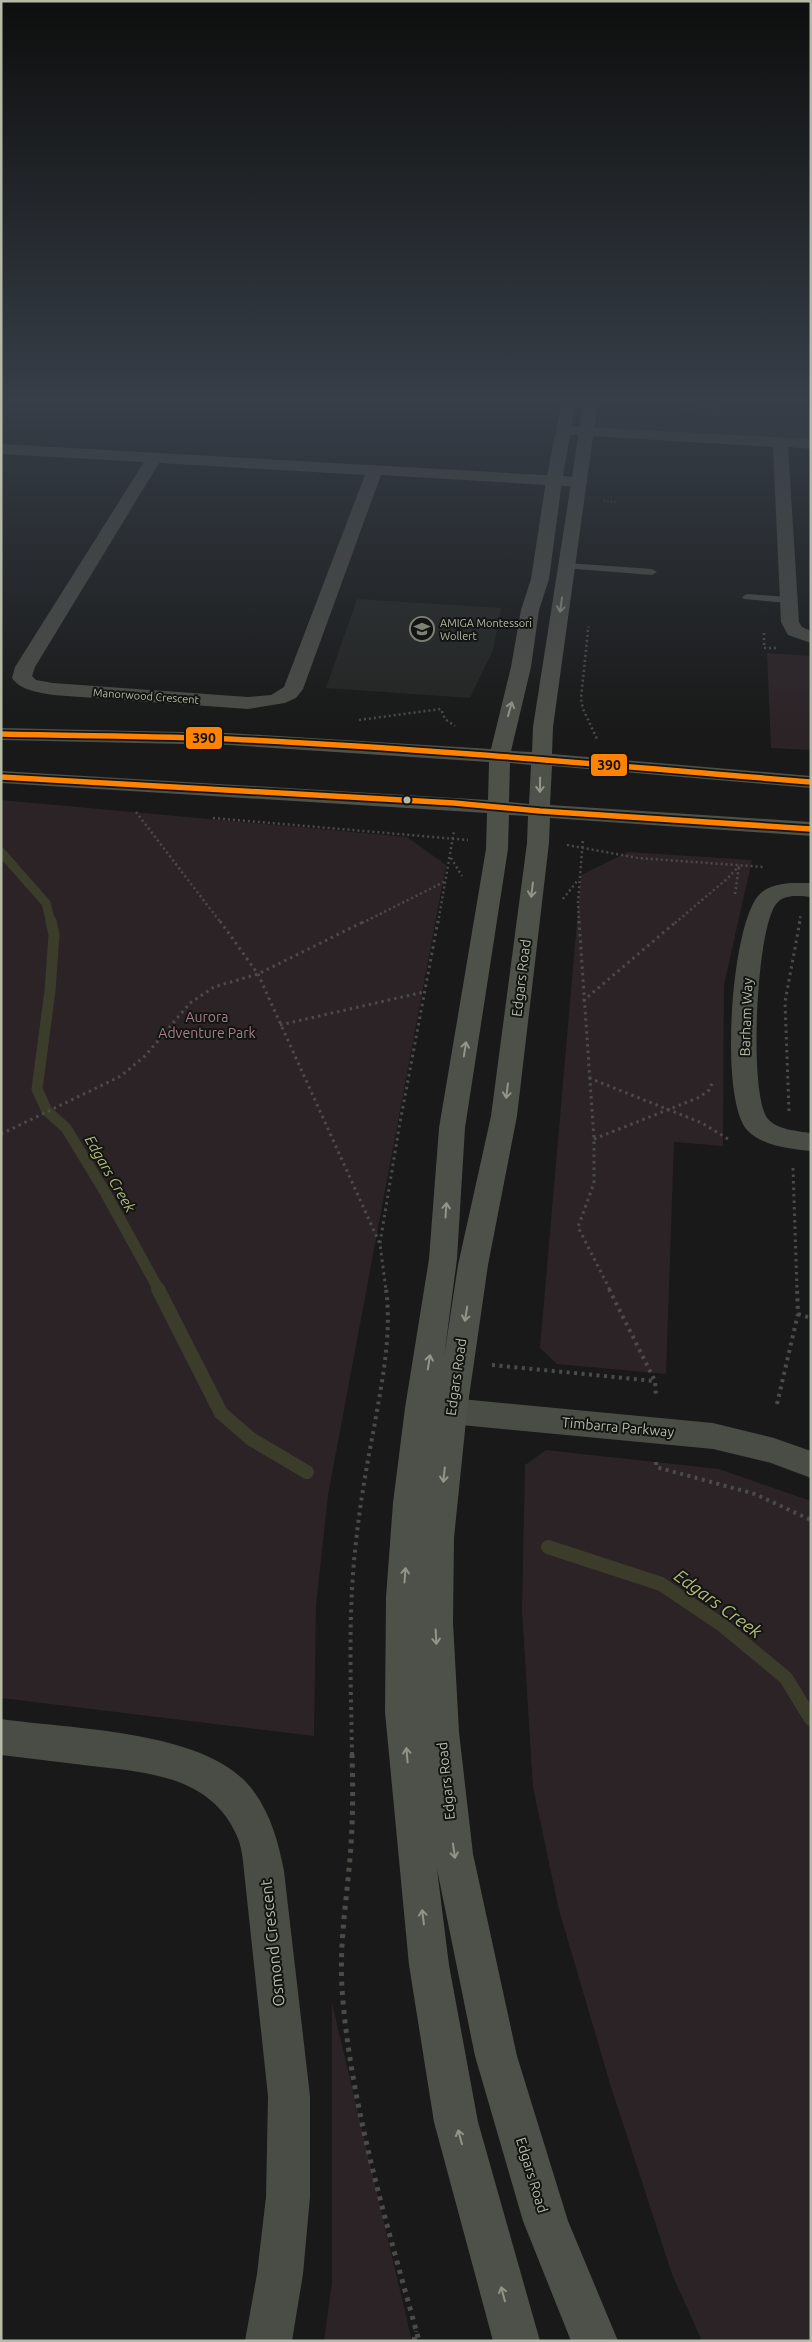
<svg xmlns="http://www.w3.org/2000/svg" width="812" height="2342" font-family="Ubuntu,sans-serif">
	<rect width="100%" height="100%" fill="#181918"/>
	<path fill="#232522" d="M357,599L501,608L493,650L470,698L326,688Z"/>
	<g fill="#2c2326">
		<path d="M601,400H811V441L598,430Z"/>
		<path d="M767,653L811,656V750L771,748Z"/>
		<path d="M1,800L407,837L446,865L328,1495L316,1606L314,1736L1,1698Z"/>
		<path d="M628,852L752,860L724,985L723,1146L674,1142L666,1374L557,1364L540,1348L581,875Z"/>
		<path d="M546,1450L719,1469L811,1501V2341H702L672,2274L611,2087L559,1910L533,1787L522,1610L525,1465Z"/>
		<path d="M332,2003L412,2341H324L332,2282Z"/>
	</g>
	<g fill="none" stroke-linecap="round" stroke-linejoin="round">
		<path stroke="#3b3c2a" stroke-width="9" d="M1,852L46,903L51,923"/>
		<path stroke="#3b3c2a" stroke-width="11" d="M51,921L54,935L50,991L37,1089L47,1111L66,1128L105,1192L159,1290"/>
		<g stroke="#3b3c2a" stroke-width="14">
			<path d="M158,1289L221,1413L251,1439L307,1472"/>
			<path d="M548,1547L661,1584L722,1625L786,1678L811,1719"/>
		</g>
		<g stroke="#4b4c48" stroke-width="2" stroke-dasharray="1 2.5" stroke-linecap="butt">
			<path d="M701,400L721,414"/>
			<path d="M680,411L709,406"/>
			<path d="M604,501L616,502"/>
			<path d="M588,631L589,624"/>
		</g>
		<g stroke="#4b4c48" stroke-width="2.5" stroke-dasharray="2 3" stroke-linecap="butt">
			<path d="M588,630L581,699L583,709L597,739"/>
			<path d="M764,633V648H776"/>
			<path d="M359,720L441,709L445,719L455,726"/>
			<path d="M136,812L221,923"/>
			<path d="M213,818L468,840"/>
			<path d="M567,845L638,858L764,867"/>
			<path d="M451,858L462,876"/>
			<path d="M735,894L739,866"/>
			<path d="M563,899L578,880"/>
			<path d="M362,923L446,881"/>
			<path d="M438,923L454,831"/>
			<path d="M579,923L578,902L583,839"/>
			<path d="M675,923L728,878L739,866"/>
			<path d="M799,923L801,914"/>
		</g>
		<g stroke="#4b4c48" stroke-width="3" stroke-dasharray="2.5 4" stroke-linecap="butt">
			<path d="M220,921L258,974L380,1244L386,1290"/>
			<path d="M579,921L594,1139V1183L578,1227L610,1290"/>
			<path d="M583,1001L677,921"/>
			<path d="M280,1025L424,992"/>
			<path d="M589,1078L702,1123L728,1139"/>
			<path d="M789,1111L785,1002L800,921"/>
			<path d="M1,1134L121,1076L145,1056L190,1003L214,987L258,974L365,921"/>
			<path d="M594,1139L700,1097L709,1090L713,1081"/>
			<path d="M793,1168L797,1290"/>
			<path d="M380,1243L399,1128L438,921"/>
		</g>
		<g stroke="#4b4c48" stroke-width="4" stroke-dasharray="3 4.5" stroke-linecap="butt">
			<path d="M609,1289L655,1381L656,1398"/>
			<path d="M798,1314L811,1318"/>
			<path d="M492,1365L655,1381"/>
			<path d="M777,1404L798,1314L797,1289"/>
			<path d="M656,1462V1467L755,1494L811,1520"/>
			<path d="M352,1755C351,1687 348,1619 355,1551C359,1510 366,1469 374,1428C382,1381 392,1336 386,1289"/>
		</g>
		<g stroke="#4b4c48" stroke-width="5" stroke-dasharray="4 5.5" stroke-linecap="butt">
			<path d="M352,1754C353,1784 353,1814 351,1845C348,1892 339,1940 342,1988C350,2106 388,2227 419,2341"/>
			<path d="M414,2341L416,2331"/>
		</g>
		<g fill="#4a4c46" fill-rule="evenodd">
			<path d="M567,563L652,569L657,572L652,575L564,568L562,566Z"/>
			<path d="M747,594L788,597L793,600L788,603L744,599L742,597Z"/>
		</g>
		<g fill="#4a4c46" fill-rule="evenodd">
			<path d="M564,426L811,439V449L788,447L799,622L802,627L811,631V643L788,635L781,622L773,447L559,434L556,431L559,428Z"/>
			<path d="M1,444L579,477L585,479L587,482L585,485L579,487L381,475L303,689L296,698L285,703L248,709L53,695C38,692 21,691 12,678L15,667L144,462L1,454ZM159,463L365,475L284,687L271,695L248,697L53,683L36,680L32,676L35,667Z"/>
			<path d="M792,883H811V897C800,896 786,894 778,902C756,921 748,1097 768,1119C778,1130 797,1131 811,1133V1151C790,1149 762,1146 747,1130C719,1098 731,928 758,896C766,886 780,884 792,883Z"/>
			<path d="M430,1396L713,1423L774,1438L811,1451V1478L771,1463L713,1449L430,1422L419,1418L414,1409L419,1400Z"/>
			<path d="M1,1719C70,1729 195,1730 245,1781C268,1805 278,1839 284,1871L310,2096V2197L303,2274L292,2341H245L257,2274L266,2197L268,2096L244,1871C243,1861 242,1850 239,1841C216,1780 156,1773 100,1767C67,1763 34,1759 1,1755Z"/>
		</g>
		<path fill="#4e504a" fill-rule="evenodd" d="M562,400H576L562,481L549,579L539,610L531,667L511,751L532,752L533,727L584,400H598L553,727L552,754L811,776V788L552,766L550,805L811,822V836L550,818L549,843L517,1116L488,1265L467,1411L454,1538L453,1622L459,1732L473,1854L517,2056L568,2221L618,2341H571L523,2221L475,2056L437,1869L449,1965L478,2122L540,2341H493L434,2122L409,1965L385,1712L386,1597L393,1503L405,1408L429,1259L439,1128L486,849L487,813L1,783V771L488,800L489,762L228,745L1,740V728L228,733L491,749L511,667L521,610L531,579L546,481ZM510,763L531,765L529,804L509,802ZM509,815L528,816L527,843L491,1116L458,1265L444,1357L457,1259L465,1128L508,849Z"/>
		<defs>
			<g id="bus-1">
				<path d="M1,734C77,736 153,736 229,739C424,748 617,766 811,782"/>
				<path d="M1,777L454,803L540,811L811,829"/>
			</g>
		</defs>
		<use href="#bus-1" stroke="#131512" stroke-width="9"/>
		<use href="#bus-1" stroke="#ff8200" stroke-width="5.5"/>
	</g>
	<defs><path id="oneway-shaft" d="M-6 0H5M1.5-3L5.5 0L1.5 3" fill="none" stroke-width="1.6" stroke-linecap="round" stroke-linejoin="round" transform="scale(1.25)"/></defs>
	<g stroke="#919687">
		<use href="#oneway-shaft" transform="translate(561 605) rotate(98)"/>
		<use href="#oneway-shaft" transform="translate(510 709) rotate(-74)"/>
		<use href="#oneway-shaft" transform="translate(540 785) rotate(91)"/>
		<use href="#oneway-shaft" transform="translate(532 890) rotate(97)"/>
		<use href="#oneway-shaft" transform="translate(465 1049) rotate(-81)"/>
		<use href="#oneway-shaft" transform="translate(507 1091) rotate(97)"/>
		<use href="#oneway-shaft" transform="translate(446 1210) rotate(-86)"/>
		<use href="#oneway-shaft" transform="translate(466 1314) rotate(99)"/>
		<use href="#oneway-shaft" transform="translate(429 1362) rotate(-81)"/>
		<use href="#oneway-shaft" transform="translate(444 1475) rotate(96)"/>
		<use href="#oneway-shaft" transform="translate(405 1575) rotate(-86)"/>
		<use href="#oneway-shaft" transform="translate(436 1637) rotate(87)"/>
		<use href="#oneway-shaft" transform="translate(407 1755) rotate(-95)"/>
		<use href="#oneway-shaft" transform="translate(454 1851) rotate(82)"/>
		<use href="#oneway-shaft" transform="translate(423 1917) rotate(-97)"/>
		<use href="#oneway-shaft" transform="translate(460 2137) rotate(-105)"/>
		<use href="#oneway-shaft" transform="translate(503 2294) rotate(-105)"/>
	</g>
	<linearGradient id="sky" x2="0" y2="1"><stop stop-color="#0d0e0d"/><stop offset="0.55" stop-color="#373e48"/><stop offset="1" stop-color="#373e48" stop-opacity="0"/></linearGradient>
	<rect width="812" height="728" fill="url(#sky)"/>
	<defs>
		<symbol id="school-ring" viewBox="-11 -11 22 22"><circle r="9.5" fill="#131512" stroke="#7e8276" stroke-width="1.5"/><path d="M0-5L7-2L0 1L-7-2ZM-4 1L0 2.5L4 1V4Q0 6-4 4Z" fill="#7e8276"/></symbol>
	</defs>
	<g fill-rule="evenodd">
		<use href="#school-ring" x="408" y="615" width="28" height="28"/>
	</g>
	<circle fill="#b5bba8" stroke="#131512" stroke-width="2" cx="407" cy="800" r="4.5"/>
	<g text-anchor="middle" stroke-width="4" stroke-linejoin="round" paint-order="stroke">
		<g font-size="11" fill="#b5bba8" stroke="#131512" text-anchor="start">
			<text x="440" y="627">AMIGA Montessori<tspan x="440" dy="13">Wollert</tspan></text>
		</g>
		<g font-size="11" fill="#b5bba8" stroke="#131512">
			<text transform="translate(146 696) rotate(4)" y="4">Manorwood Crescent</text>
		</g>
		<g font-size="14" fill="#b5bba8" stroke="#131512">
			<text transform="translate(521 978) rotate(-83)" y="5">Edgars Road</text>
			<text transform="translate(746 1017) rotate(-88)" y="5">Barham Way</text>
			<text transform="translate(456 1377) rotate(-82)" y="5">Edgars Road</text>
			<text transform="translate(618 1427) rotate(5)" y="5">Timbarra Parkway</text>
			<text transform="translate(446 1781) rotate(-96)" y="5">Edgars Road</text>
			<text transform="translate(532 2175) rotate(73)" y="5">Edgars Road</text>
		</g>
		<g font-size="14" fill="#a87d8b" stroke="#131512">
			<text x="207" y="1022">Aurora<tspan x="207" dy="16">Adventure Park</tspan></text>
		</g>
		<g font-size="15" font-style="italic" fill="#b4b97c" stroke="#131512">
			<text transform="translate(110 1174) rotate(60)" y="5">Edgars Creek</text>
		</g>
		<g font-size="16" fill="#b5bba8" stroke="#131512">
			<text transform="translate(272 1943) rotate(-96)" y="6">Osmond Crescent</text>
		</g>
		<g font-size="18" font-style="italic" fill="#b4b97c" stroke="#131512">
			<text transform="translate(718 1604) rotate(36)" y="6">Edgars Creek</text>
		</g>
	</g>
	<g stroke="#131512" stroke-width="2">
		<rect x="185" y="726" width="38" height="24" rx="5" fill="#ff8200"/>
		<rect x="590" y="753" width="38" height="24" rx="5" fill="#ff8200"/>
	</g>
	<g font-size="14" text-anchor="middle" font-weight="bold" fill="#111">
		<text x="204" y="743">390</text>
		<text x="609" y="770">390</text>
	</g>
	<rect width="812" height="2342" fill="none" stroke="#b5bba8" stroke-width="5"/>
</svg>
